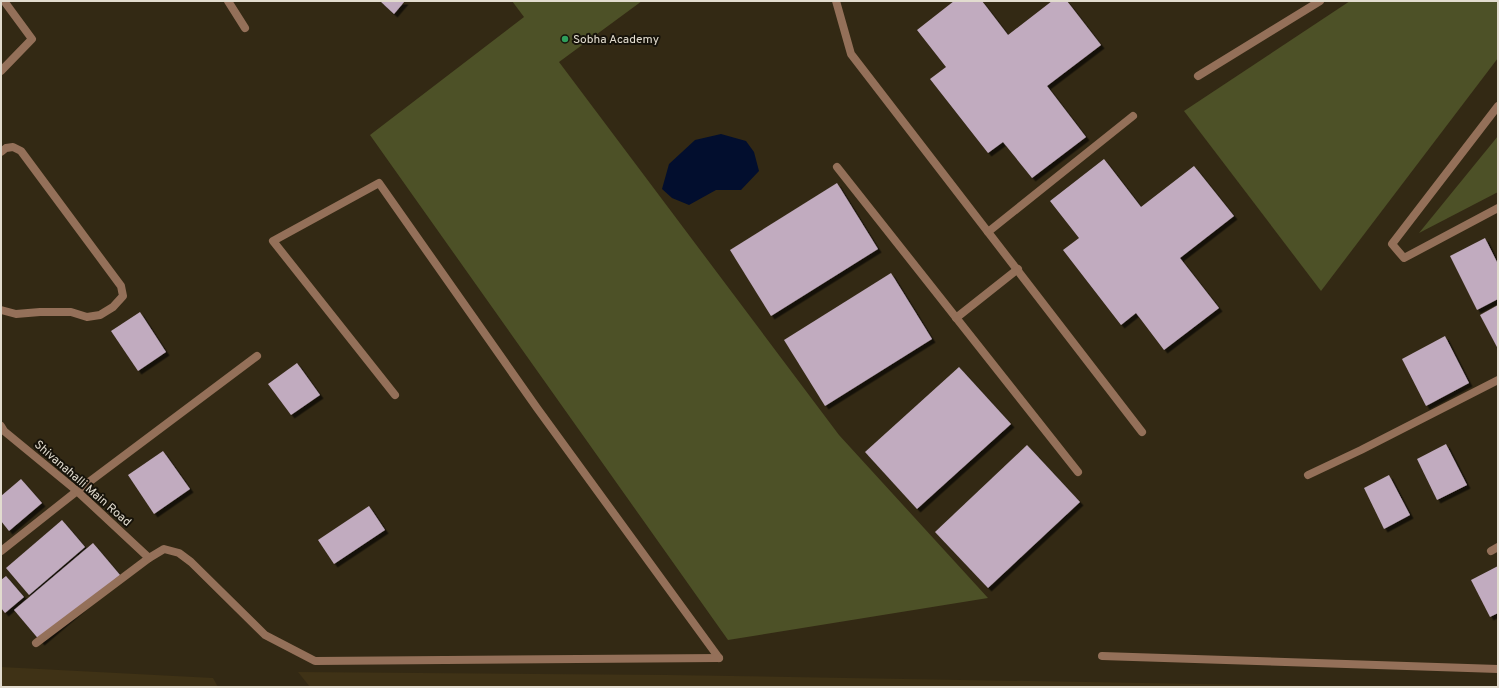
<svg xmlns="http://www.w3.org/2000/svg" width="1499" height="688" font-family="Overpass,sans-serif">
	<defs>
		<filter id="shadow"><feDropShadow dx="3.5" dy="3.5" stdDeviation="0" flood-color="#0009"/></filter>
	</defs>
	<rect width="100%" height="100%" fill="#332914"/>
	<g fill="#3f3216">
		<path d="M1,667L213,678L218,687H1Z"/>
		<path d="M298,672L668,675L1381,687H310Z"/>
	</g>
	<g fill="#4d5127">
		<path d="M512,1H642L559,62L839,435L988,598L728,640L370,135L524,17Z"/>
		<path d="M1350,1H1498V58L1321,291L1184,111Z"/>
		<path d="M1498,136V192L1419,233Z"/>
	</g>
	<path fill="#020e2e" d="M721,134L746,141L754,152L759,171L741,190H716L689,205L672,198L662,189L669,164L695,140Z"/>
	<g fill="#c1abbf" filter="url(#shadow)">
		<path d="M380,1H405L394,14Z"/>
		<path d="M954,1H982L1008,35L1052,1H1067L1101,45L1047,86L1086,137L1032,178L1003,142L988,153L930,79L946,67L917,30Z"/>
		<path d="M1104,159L1141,207L1194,166L1234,216L1180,258L1219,308L1164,350L1136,313L1121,325L1063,250L1079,238L1050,201Z"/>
		<path d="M837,183L878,249L771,316L730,250Z"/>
		<path d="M1485,238L1498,264V299L1477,310L1450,256Z"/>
		<path d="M891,273L932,339L825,406L784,340Z"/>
		<path d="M1498,305V349L1480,315Z"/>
		<path d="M140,312L166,352L138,371L111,331Z"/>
		<path d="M1445,336L1469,383L1426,406L1402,359Z"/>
		<path d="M297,363L320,395L291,415L268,384Z"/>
		<path d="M959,367L1011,424L917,509L865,452Z"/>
		<path d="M1446,444L1467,485L1437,500L1417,459Z"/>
		<path d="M1027,445L1080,502L988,588L935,532Z"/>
		<path d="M163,451L190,489L154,514L128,475Z"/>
		<path d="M1389,475L1410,515L1384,529L1364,488Z"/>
		<path d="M21,479L42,503L9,531L1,521V496Z"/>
		<path d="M369,506L385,530L334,564L318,540Z"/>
		<path d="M62,520L85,547L29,595L6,568Z"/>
		<path d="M93,543L120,575L41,642L14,610Z"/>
		<path d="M1498,566V613L1490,617L1471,580Z"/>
		<path d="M6,576L24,597L5,613L1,608V580Z"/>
	</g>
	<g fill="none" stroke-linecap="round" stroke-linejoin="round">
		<g stroke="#947059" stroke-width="8">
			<path d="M836,1L851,54L1142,432"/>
			<path d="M837,167L1078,472"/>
			<path d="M988,232L1133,116"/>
			<path d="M956,318L1018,269"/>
		</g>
		<g stroke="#947059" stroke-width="8">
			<path d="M228,1L245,28"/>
			<path d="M1,71L32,39L4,1"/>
			<path d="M1198,76L1320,1"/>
			<path d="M1498,106L1392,244L1404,258L1498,208"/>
			<path d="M1,152L6,148L13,147L21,151L121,286L123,296L113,307L100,315L87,317L71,312H40L16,314L1,310"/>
			<path d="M395,395L273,241L379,183L537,408L719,658"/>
			<path d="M1308,475L1361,450L1498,380"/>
			<path d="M1,551L77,491L257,356"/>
			<path d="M1491,551L1498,547"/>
			<path d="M36,643L149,558L164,549L179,553L191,562L265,635L315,661L719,658"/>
			<path d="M1102,656L1498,669"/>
		</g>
		<path stroke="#947059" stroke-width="8" d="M1,426L4,431L77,491L149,558"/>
	</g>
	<circle fill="#2e9e5b" stroke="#17130a" stroke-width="1.5" cx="565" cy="39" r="4"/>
	<g text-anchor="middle" stroke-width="4" stroke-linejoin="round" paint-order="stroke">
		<g font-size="12" fill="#e2dccf" stroke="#17130a" text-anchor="start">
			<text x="573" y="43">Sobha Academy</text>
		</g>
		<g font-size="12" fill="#e2dccf" stroke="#17130a">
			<text transform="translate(83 483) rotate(41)" y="4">Shivanahalli Main Road</text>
		</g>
	</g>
	<rect width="1499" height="688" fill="none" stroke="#e2dccf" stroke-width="4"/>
</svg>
